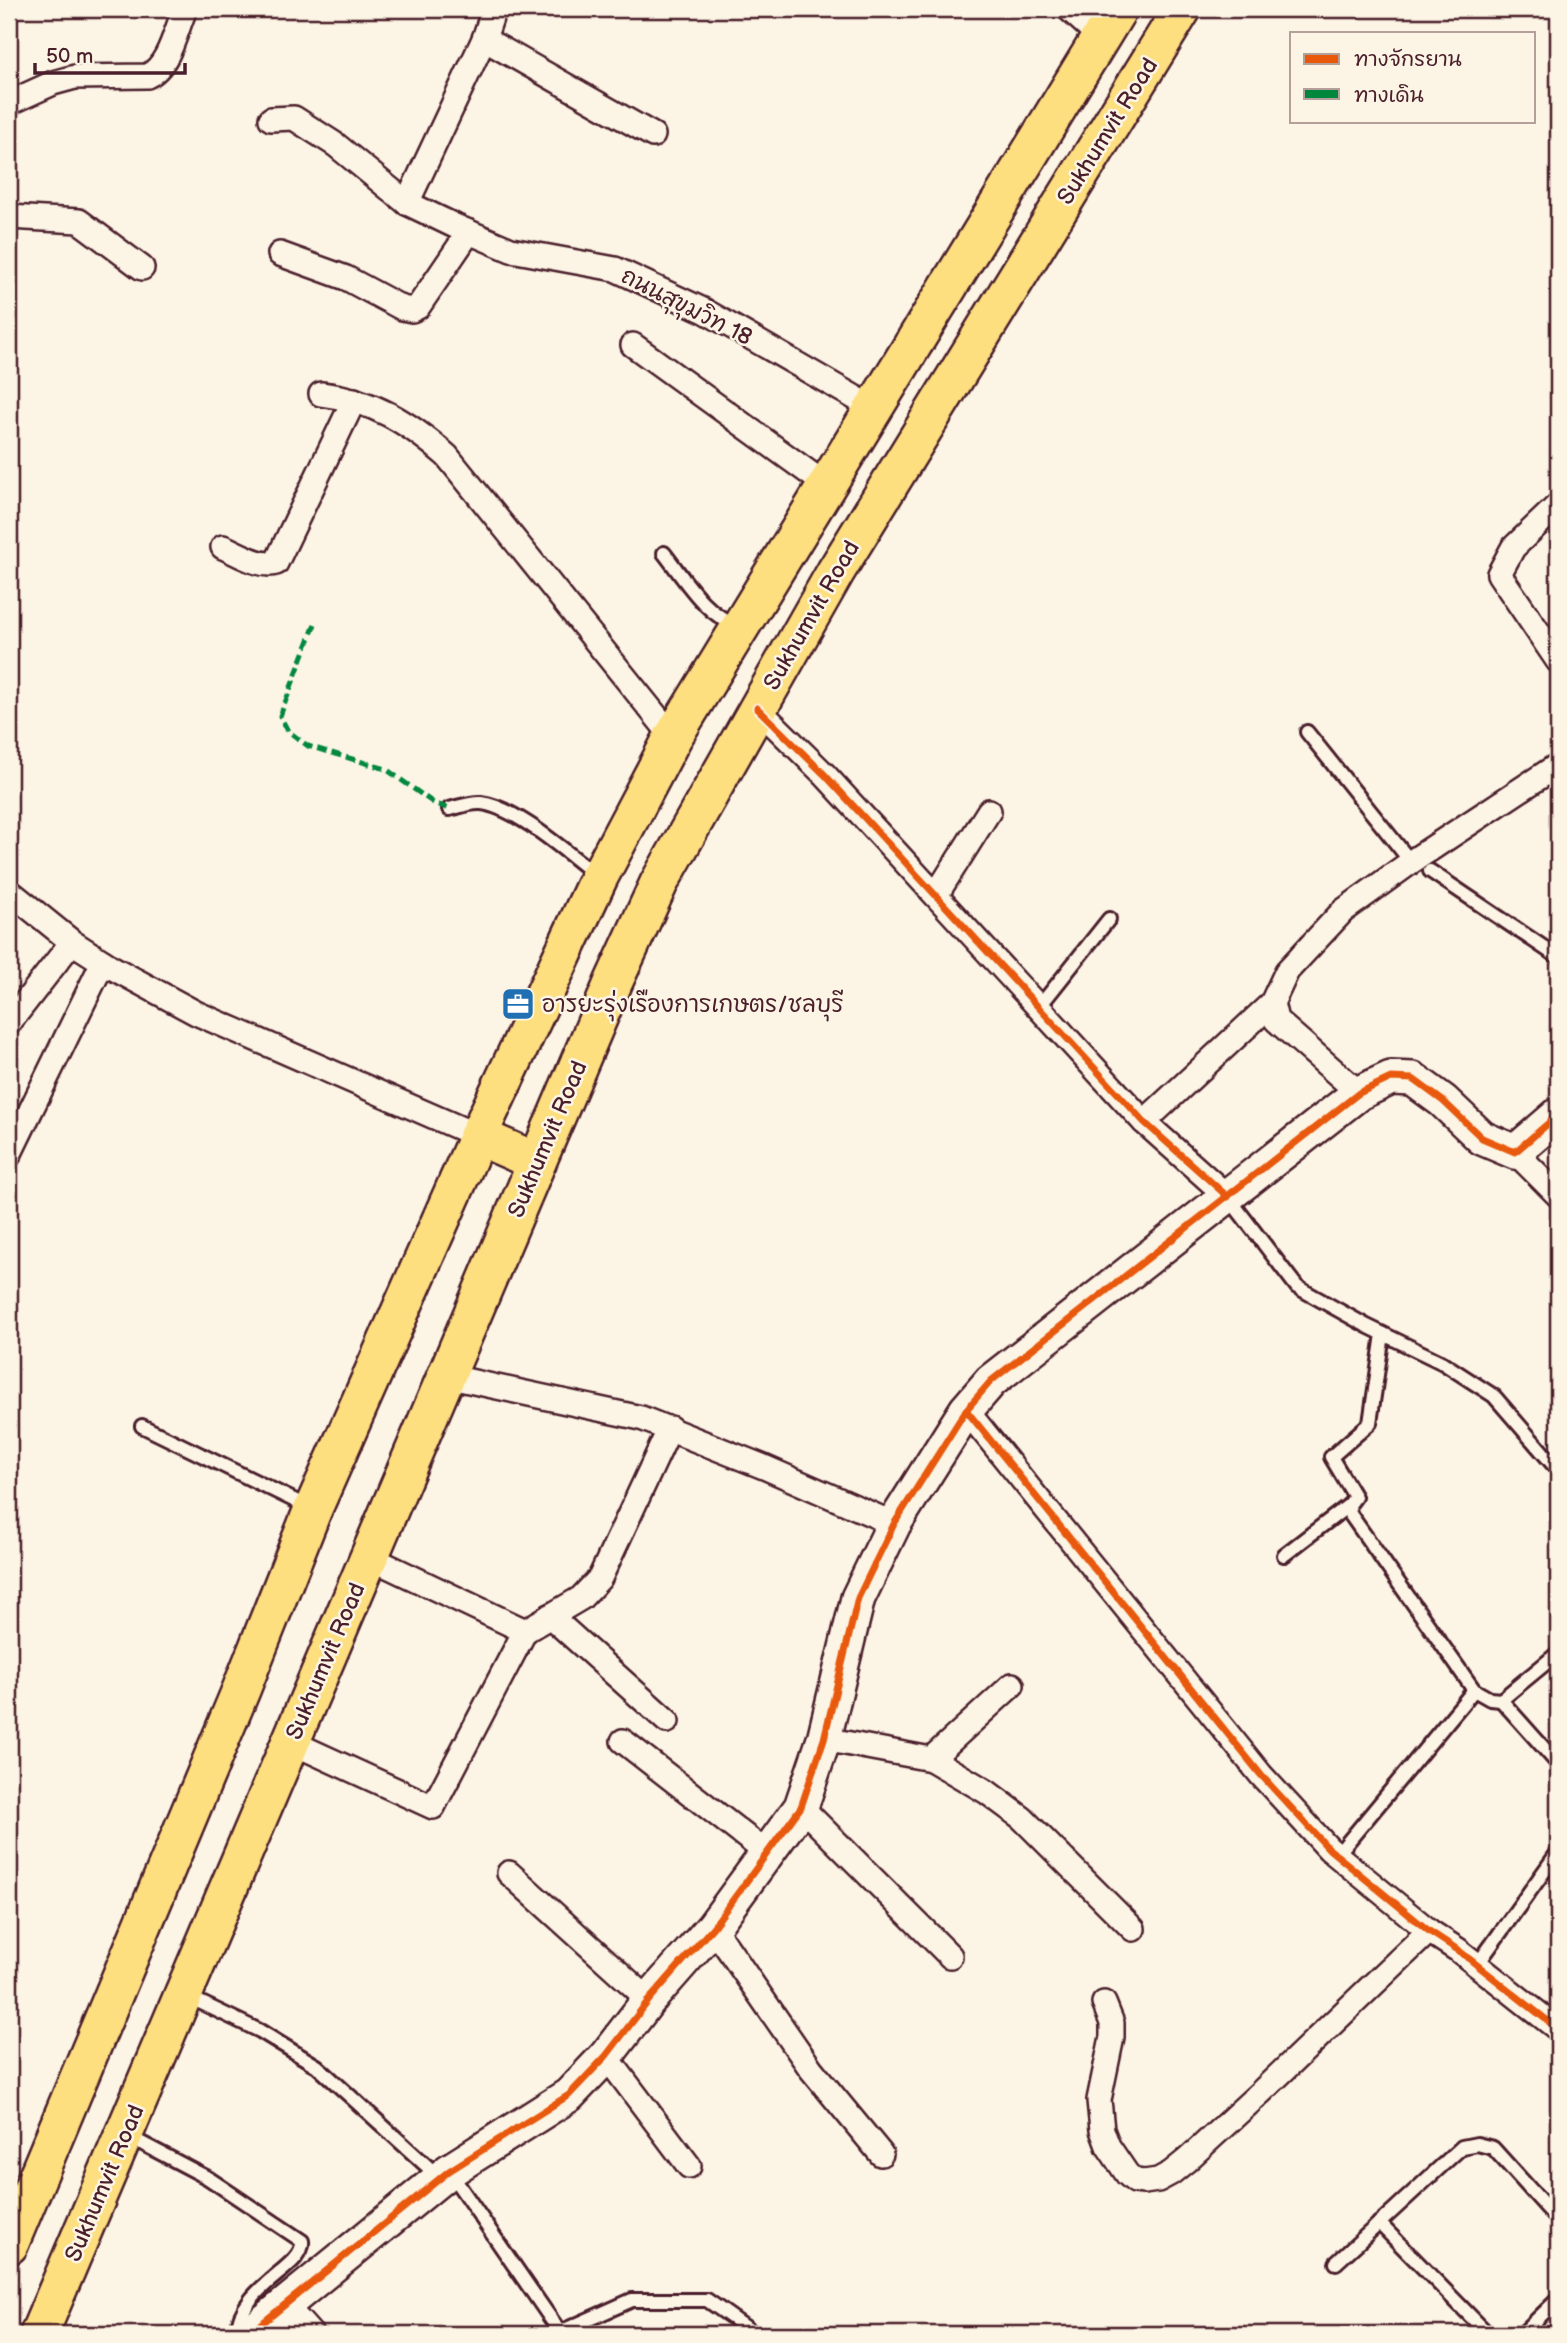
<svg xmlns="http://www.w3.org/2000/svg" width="1567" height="2343" font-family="'Balsamiq Sans','Playpen Sans Thai',sans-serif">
	<rect width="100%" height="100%" fill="#fcf5e5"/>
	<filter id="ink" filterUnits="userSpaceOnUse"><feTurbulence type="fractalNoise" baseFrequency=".0143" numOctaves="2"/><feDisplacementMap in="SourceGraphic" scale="14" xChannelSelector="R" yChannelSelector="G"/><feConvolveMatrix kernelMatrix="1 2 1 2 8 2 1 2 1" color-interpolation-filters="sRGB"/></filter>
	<g filter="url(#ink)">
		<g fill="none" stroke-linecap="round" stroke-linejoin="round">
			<defs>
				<g id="lane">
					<path d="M664,553C686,581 703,612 737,626"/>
					<path d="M1307,732L1411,862"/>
					<path d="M449,809C459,807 471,802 481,803C516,807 567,853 596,875"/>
					<path d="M1430,871L1558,957"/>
					<path d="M1039,1007L1109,919"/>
					<path d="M1228,1197L1297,1287L1367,1326L1443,1363L1494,1396L1558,1470"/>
					<path d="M1383,1334L1370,1423L1331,1457L1355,1497L1349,1505L1350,1514L1474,1690L1490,1699L1501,1700L1558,1653"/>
					<path d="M142,1426L310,1508"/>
					<path d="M1284,1555L1349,1505"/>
					<path d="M1501,1700L1558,1764"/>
					<path d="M1337,1855L1474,1690"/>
					<path d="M1477,1965L1558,1852"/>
					<path d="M187,1996L260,2031L317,2066L440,2178"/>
					<path d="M128,2136L208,2178L302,2241C305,2268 239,2285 237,2334"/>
					<path d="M449,2171L560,2332L632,2300H707L755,2334"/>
					<path d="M1379,2223L1488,2334"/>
					<path d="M1336,2263L1462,2147L1477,2144L1493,2148L1558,2220"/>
					<path d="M1522,2334L1558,2299"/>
				</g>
				<g id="street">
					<path d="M1069,9L1100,37"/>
					<path d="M484,39L653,135"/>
					<path d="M9,103L53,83L75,77L147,76C169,67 176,29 185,9"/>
					<path d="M271,119L294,118L336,145L407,203L455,226L511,250L615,269L705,311L873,408"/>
					<path d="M407,203L484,39L494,9"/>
					<path d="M9,217L79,221L142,268"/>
					<path d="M280,254L346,278L402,308L412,310L418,307L469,232"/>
					<path d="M633,345L826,485"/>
					<path d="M321,394C373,400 408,422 447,456L673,737"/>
					<path d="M1558,505L1513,548L1499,574L1558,661"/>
					<path d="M223,547C238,553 260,568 276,563L354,400"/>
					<path d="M757,708L825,775L1144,1122L1228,1197"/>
					<path d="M9,891L72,942L111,967L196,1013L478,1136"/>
					<path d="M936,895L989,811"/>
					<path d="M9,1023L72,942"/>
					<path d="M1359,1093L1276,1020L1272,1003L1287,971L1343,911L1411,862L1558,765"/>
					<path d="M1144,1122L1272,1003"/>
					<path d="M1515,1152L1558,1195"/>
					<path d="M9,1155L103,962"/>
					<path d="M446,1376L641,1418L764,1467L894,1524"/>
					<path d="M966,1410L1261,1775L1329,1849L1429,1931L1458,1950L1558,2029"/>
					<path d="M369,1557L525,1631"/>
					<path d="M550,1616L667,1721"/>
					<path d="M824,1739L931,1759L987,1792L1022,1818L1133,1929"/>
					<path d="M623,1741L768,1854"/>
					<path d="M291,1742L433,1807L525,1631L581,1598L600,1578L670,1428"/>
					<path d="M931,1759L1012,1685"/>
					<path d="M801,1807L950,1956"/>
					<path d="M509,1873L649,2000"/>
					<path d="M713,1927L811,2069L881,2154"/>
					<path d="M1104,2003L1112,2023V2037L1099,2100L1102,2130L1108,2146L1127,2174L1135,2181L1144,2182L1158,2180L1171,2173L1187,2160L1261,2092L1429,1931"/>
					<path d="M606,2056L689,2166"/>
					<path d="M285,2305L311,2334"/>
				</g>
				<path id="secondary" d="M249,2334L449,2171L569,2095L606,2056L649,2000L713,1927L801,1807L824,1739L858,1598L894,1524L966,1410L991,1381L1359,1093L1391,1078L1413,1079L1443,1101L1482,1138L1515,1152L1558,1115"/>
				<g id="primary">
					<path d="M478,1136L537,1162"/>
					<path d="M9,2245L241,1690L313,1509L478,1136L599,877L673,737L1118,9"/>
					<path d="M39,2334L614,981L659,883L836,571L1182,9"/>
				</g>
			</defs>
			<use href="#lane" stroke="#4a1f2b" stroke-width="18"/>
			<use href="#street" stroke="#4a1f2b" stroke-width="28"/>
			<use href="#secondary" stroke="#4a1f2b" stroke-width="38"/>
			<use href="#primary" stroke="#4a1f2b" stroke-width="42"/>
			<use href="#lane" stroke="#fcf5e5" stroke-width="12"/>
			<use href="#street" stroke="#fcf5e5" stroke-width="23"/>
			<use href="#secondary" stroke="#fcf5e5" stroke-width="33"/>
			<use href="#primary" stroke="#fddf80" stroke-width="37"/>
			<path stroke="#00873e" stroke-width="5" stroke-dasharray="10 5" stroke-linecap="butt" d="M315,624L280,716L288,731L308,746L386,769L432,802L449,809"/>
			<defs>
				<g id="cycleway">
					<path d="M757,708L825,775L1144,1122L1228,1197"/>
					<path d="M966,1410L1261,1775L1329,1849L1429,1931L1458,1950L1558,2029"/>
					<path d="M249,2334L449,2171L569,2095L606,2056L649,2000L713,1927L801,1807L824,1739L858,1598L894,1524L966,1410L991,1381L1359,1093L1391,1078L1413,1079L1443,1101L1482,1138L1515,1152L1558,1115"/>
				</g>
			</defs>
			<use href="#cycleway" stroke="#fcf5e5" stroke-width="11"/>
			<use href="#cycleway" stroke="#e8590c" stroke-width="7"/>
		</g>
	</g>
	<defs>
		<symbol id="office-square" viewBox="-11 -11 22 22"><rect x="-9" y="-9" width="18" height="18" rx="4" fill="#1f6fb2" stroke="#fcf5e5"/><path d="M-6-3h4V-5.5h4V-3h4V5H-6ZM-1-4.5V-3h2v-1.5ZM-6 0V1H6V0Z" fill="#fff"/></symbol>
	</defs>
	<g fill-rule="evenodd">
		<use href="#office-square" x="499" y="985" width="38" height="38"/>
	</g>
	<g text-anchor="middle" stroke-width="5" stroke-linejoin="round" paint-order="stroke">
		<g font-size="23" fill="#4a1f2b" stroke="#fcf5e5">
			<text transform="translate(1107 131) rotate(-58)" y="8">Sukhumvit Road</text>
			<text transform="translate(687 306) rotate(27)" y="8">ถนนสุขุมวิท 18</text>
			<text transform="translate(811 615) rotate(-60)" y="8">Sukhumvit Road</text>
			<text transform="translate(547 1139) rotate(-67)" y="8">Sukhumvit Road</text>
			<text transform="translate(325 1661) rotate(-67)" y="8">Sukhumvit Road</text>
			<text transform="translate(104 2183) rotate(-67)" y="8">Sukhumvit Road</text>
		</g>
		<g font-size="23" fill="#4a1f2b" stroke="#fcf5e5" text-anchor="start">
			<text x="542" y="1012">อารยะรุ่งเรืองการเกษตร/ชลบุรี</text>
		</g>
	</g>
	<rect width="1567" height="2343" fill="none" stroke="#fcf5e5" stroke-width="35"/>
	<rect x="18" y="18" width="1532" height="2308" fill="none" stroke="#4a1f2b" stroke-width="2.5" filter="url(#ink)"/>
	<rect x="1290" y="32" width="245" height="91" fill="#fcf5e5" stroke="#b59f9b" stroke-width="2"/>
	<rect x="1304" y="54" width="35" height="10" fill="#e8590c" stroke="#b59f9b" stroke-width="2"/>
	<text x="1354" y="66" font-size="21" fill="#4a1f2b">ทางจักรยาน</text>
	<rect x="1304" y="89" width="35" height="10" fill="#00873e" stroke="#b59f9b" stroke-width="2"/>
	<text x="1354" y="102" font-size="21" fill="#4a1f2b">ทางเดิน</text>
	<path d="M35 63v10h150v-10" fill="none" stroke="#4a1f2b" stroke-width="3.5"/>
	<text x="46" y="63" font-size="21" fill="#4a1f2b" stroke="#fcf5e5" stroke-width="5" paint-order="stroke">50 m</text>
</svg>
